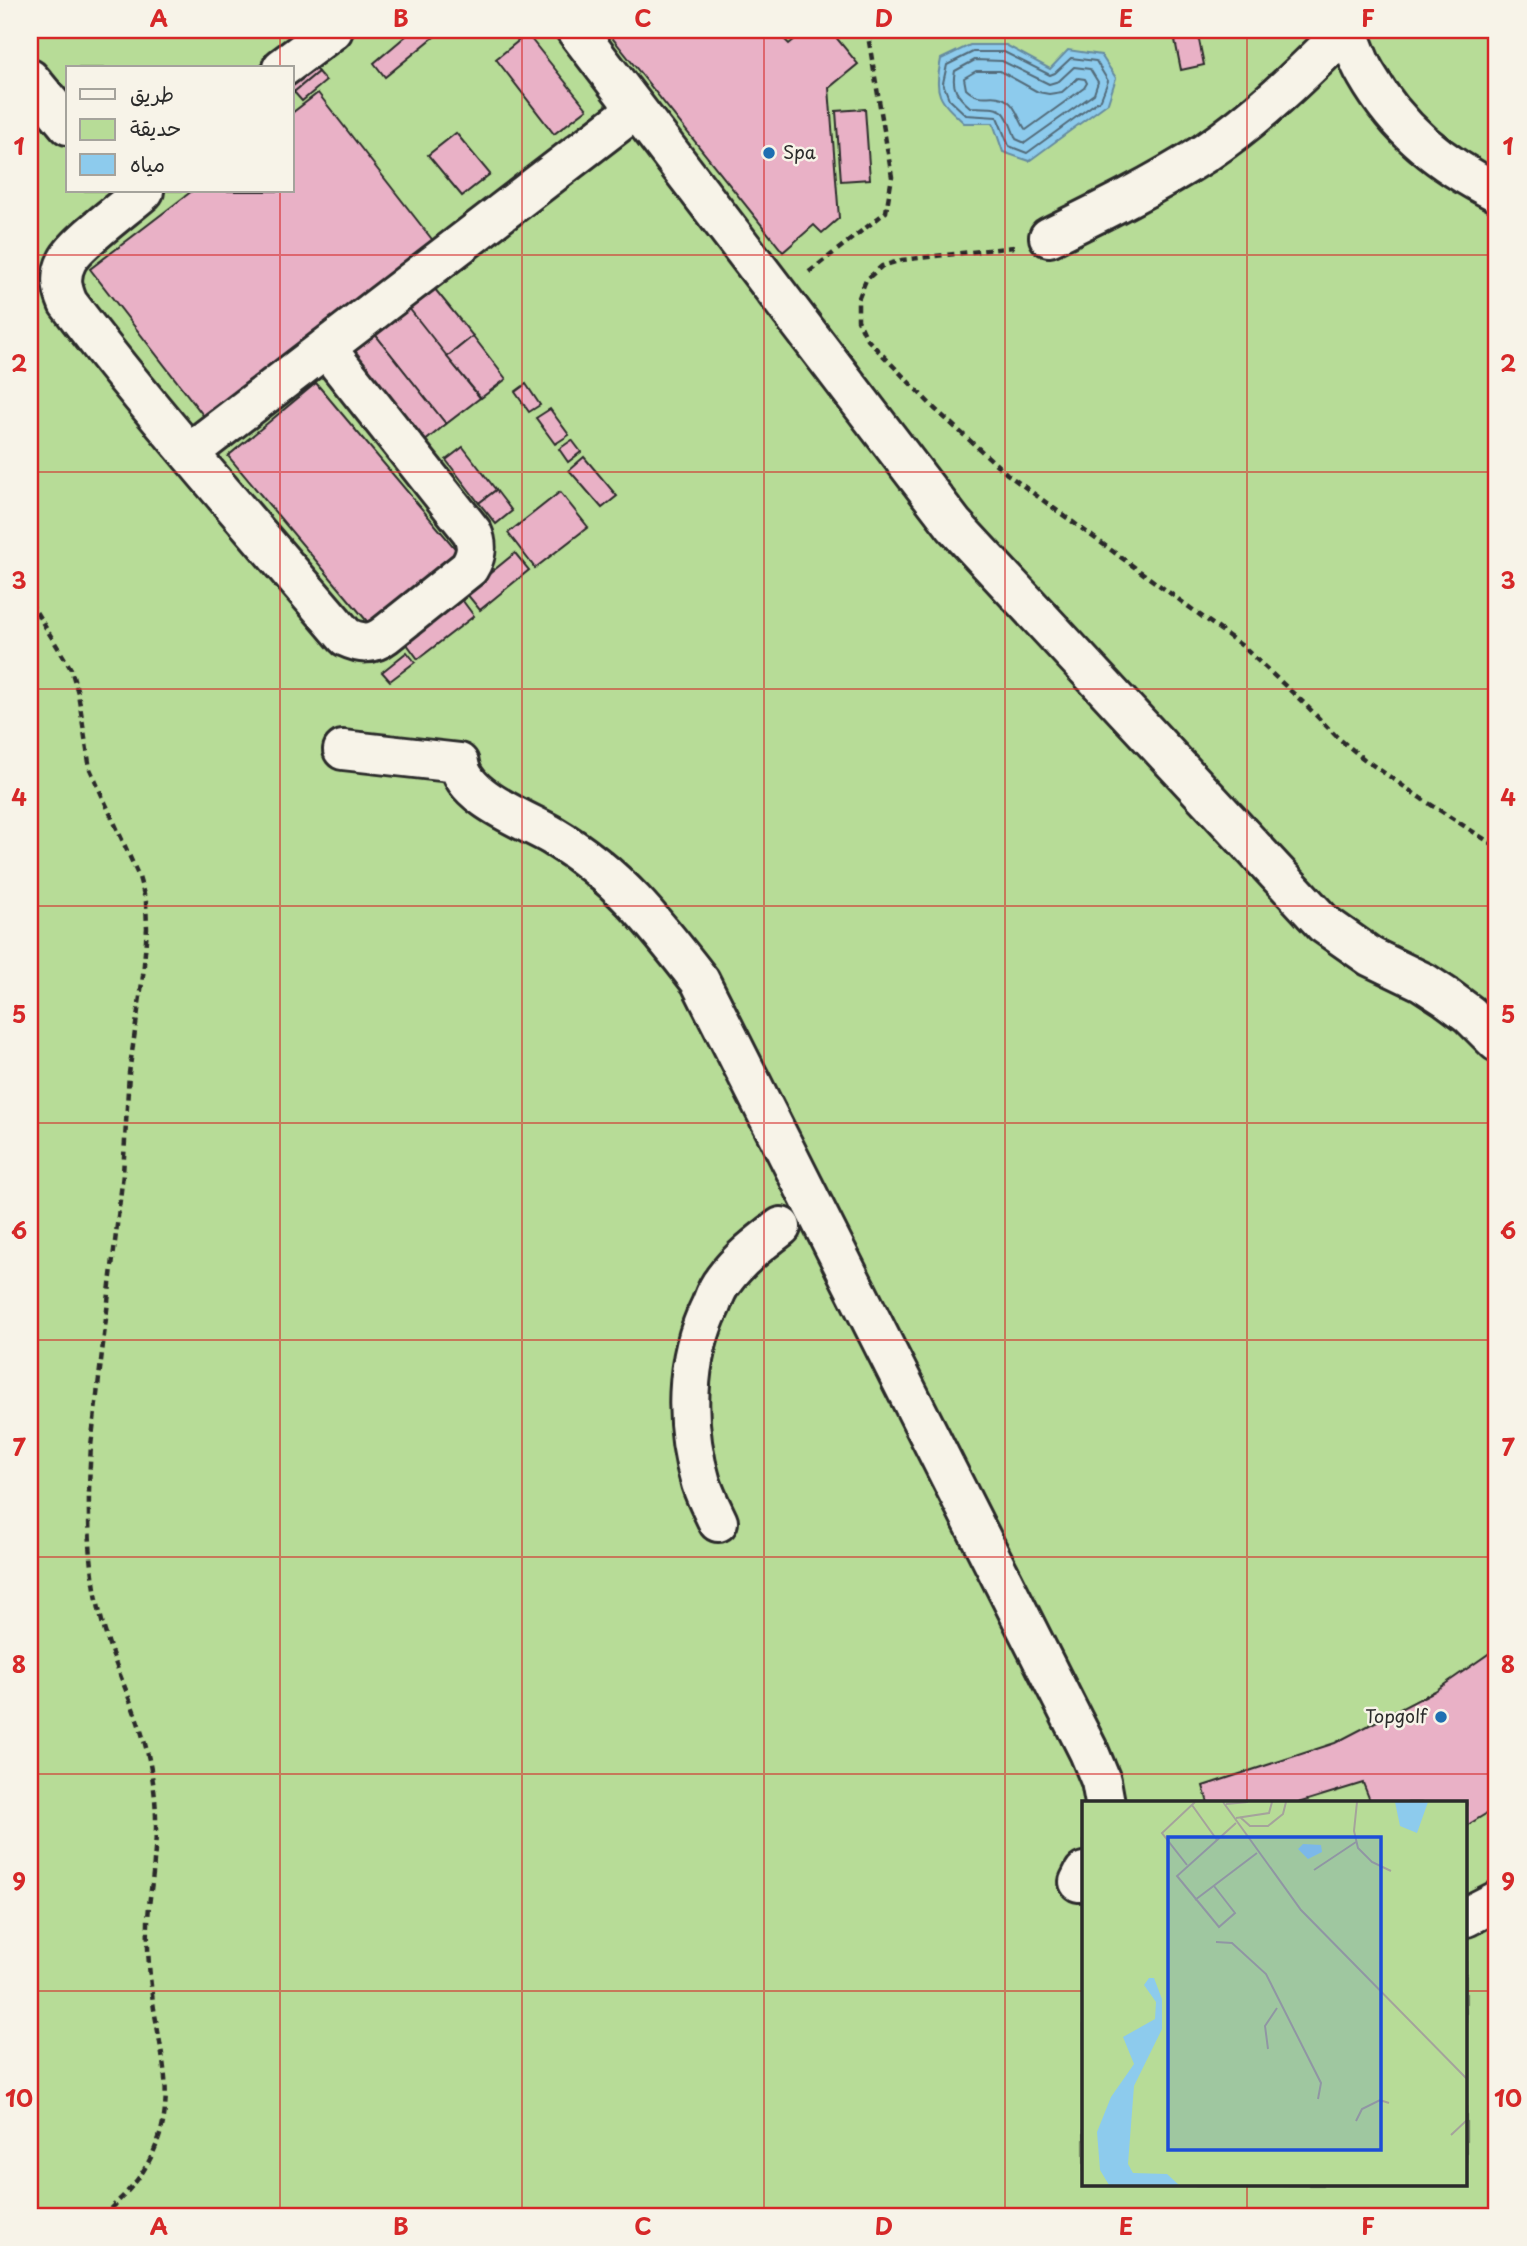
<svg xmlns="http://www.w3.org/2000/svg" width="1527" height="2246" font-family="'Playpen Sans','Playpen Sans Arabic',sans-serif">
	<rect width="100%" height="100%" fill="#f7f3e8"/>
	<filter id="ink" filterUnits="userSpaceOnUse"><feTurbulence type="fractalNoise" baseFrequency=".0143" numOctaves="2"/><feDisplacementMap in="SourceGraphic" scale="14" xChannelSelector="R" yChannelSelector="G"/><feConvolveMatrix kernelMatrix="1 2 1 2 8 2 1 2 1" color-interpolation-filters="sRGB"/></filter>
	<g filter="url(#ink)">
		<path fill="#b7dc97" stroke="#718461" stroke-width="2" fill-rule="evenodd" d="M30,30H1497V2216H30ZM68,68H292V191H68ZM1084,1803H1466V2185H1084Z"/>
		<path fill="#8dcbed" stroke="#668b9f" stroke-width="2" d="M970,45H1006L1050,69L1068,50L1101,55L1116,78L1108,103L1029,161L1003,152L993,123H964C938,99 934,95 941,59Z"/>
		<g fill="none" stroke-linecap="round" stroke-linejoin="round">
			<g stroke="#526b79" stroke-width="2">
				<path d="M973,52H1004L1050,75L1055,73L1071,58L1096,61L1108,81L1101,99L1027,153L1009,146L997,117L966,115L949,99L943,83L947,65Z"/>
				<path d="M975,60L1002,61L1049,84L1059,81L1074,67L1090,69L1098,82L1094,94L1025,143L1016,139C1003,105 1005,108 970,107C957,96 951,88 955,71Z"/>
				<path d="M976,71H1000L1038,92L1049,94L1062,92L1078,78L1085,79L1087,83L1084,88L1026,130C1019,121 1018,109 1008,101C992,90 982,104 966,89L964,78Z"/>
			</g>
		</g>
		<g fill="#e9b1c6" stroke="#2b2b2b" stroke-width="2">
			<path d="M413,30H437L440,32L385,77L374,63Z"/>
			<path d="M606,30H775L789,44L806,30H830L858,64L829,88L839,218L822,233L814,225L783,252Z"/>
			<path d="M1173,30H1197L1204,65L1181,70Z"/>
			<path d="M527,34L587,109L554,134L496,59Z"/>
			<path d="M304,56L318,72L294,92L292,90V68Z"/>
			<path d="M318,72L326,81L302,101L294,92Z"/>
			<path d="M318,93L438,247L210,424L90,269L192,191H292V113Z"/>
			<path d="M865,109L870,179L841,181L836,111Z"/>
			<path d="M456,133L490,174L462,196L428,155Z"/>
			<path d="M430,283L473,336L447,357L404,303Z"/>
			<path d="M401,298L480,398L446,424L367,324Z"/>
			<path d="M370,328L446,424L424,442L347,346Z"/>
			<path d="M473,336L506,379L481,398L447,357Z"/>
			<path d="M316,383L459,553L371,626L228,456Z"/>
			<path d="M526,384L540,405L529,412L515,392Z"/>
			<path d="M550,409L569,435L555,444L536,418Z"/>
			<path d="M572,440L581,452L568,462L559,449Z"/>
			<path d="M463,447L496,490L479,503L446,460Z"/>
			<path d="M584,457L617,496L602,508L569,470Z"/>
			<path d="M496,490L512,511L496,524L479,503Z"/>
			<path d="M560,492L588,527L535,568L508,533Z"/>
			<path d="M515,553L529,570L480,610L466,593Z"/>
			<path d="M460,597L474,616L418,659L404,640Z"/>
			<path d="M407,652L415,662L390,681L382,672Z"/>
			<path d="M1497,1648V1807L1466,1826V1803H1371L1363,1783L1298,1803H1208L1203,1786L1335,1743L1435,1691Z"/>
		</g>
		<g fill="none" stroke-linecap="round" stroke-linejoin="round">
			<defs>
				<g id="minor">
					<path d="M576,30L954,525L1324,924L1371,957L1423,982L1446,997L1469,1014L1497,1042"/>
					<path d="M1347,30C1353,44 1358,61 1366,74C1398,130 1441,164 1497,192"/>
					<path d="M282,68L333,30"/>
					<path d="M30,79L68,125"/>
					<path d="M144,191C126,207 76,243 67,261C59,276 62,289 68,303C156,419 252,526 346,637C361,644 372,645 385,635L469,568C477,555 478,545 472,532L326,348"/>
					<path d="M1049,237C1102,211 1155,185 1205,153C1257,118 1302,74 1346,30"/>
					<path d="M190,452L635,110"/>
					<path d="M343,750L459,763C463,798 526,820 553,836C617,874 655,923 700,981L1089,1752L1101,1781L1105,1803"/>
					<path d="M718,1522C712,1509 705,1496 701,1483C684,1426 684,1359 711,1305C714,1297 717,1288 723,1281C739,1259 760,1243 781,1227"/>
					<path d="M1079,1882L1084,1872"/>
					<path d="M1466,1917L1497,1901"/>
				</g>
			</defs>
			<use href="#minor" stroke="#2b2b2b" stroke-width="44"/>
			<g stroke="#2b2b2b" stroke-width="4.5" stroke-dasharray="7 5" stroke-linecap="butt">
				<path d="M1014,247L902,260L882,266L866,280L858,300V320L867,339L935,409L1007,474L1241,645L1306,705L1337,737L1364,759L1422,799L1497,847"/>
				<path d="M809,272L886,212L892,177L867,30"/>
				<path d="M30,602L71,669L78,693L90,769L139,877L146,902L147,928L143,976L129,1073L123,1174L91,1446C87,1508 87,1575 106,1635C120,1682 145,1727 152,1776C157,1804 157,1833 154,1861C153,1882 148,1903 148,1924C147,1952 150,1981 154,2009C164,2068 178,2113 145,2168C134,2187 118,2201 103,2216"/>
			</g>
			<use href="#minor" stroke="#f7f3e8" stroke-width="38"/>
		</g>
	</g>
	<path fill="none" stroke="#d62828" stroke-width="2" stroke-opacity="0.55" d="M280,30V68M522,30V2216M764,30V2216M1005,30V2216M1247,30V1803M280,191V2216M30,255H1497M30,472H1497M30,689H1497M30,906H1497M30,1123H1497M30,1340H1497M30,1557H1497M30,1774H1497M30,1991H1084M1466,1991H1497M1247,2185V2216"/>
	<g fill="#1f6fb2" stroke="#f7f3e8" stroke-width="2.5">
		<circle cx="769" cy="153" r="7"/>
		<circle cx="1441" cy="1717" r="7"/>
	</g>
	<g text-anchor="middle" stroke-width="5" stroke-linejoin="round" paint-order="stroke">
		<g font-size="18" fill="#2b2b2b" stroke="#f7f3e8" text-anchor="start">
			<text x="783" y="159">Spa</text>
			<text x="1427" y="1723" text-anchor="end">Topgolf</text>
		</g>
	</g>
	<g transform="translate(1082 1801)">
		<rect width="385" height="385" fill="#f7f3e8"/>
		<path d="M0,1H385V384H0Z" fill="#b7dc97"/>
		<path d="M313,1H346L335,32L318,25ZM221,43L239,44L240,51L226,58L216,48ZM67,177H72L80,198V228L52,285L46,363L51,372L85,373L97,384H27L18,369L15,331L29,296L52,263L41,236L73,218L74,201L62,184Z" fill="#8dcbed"/>
		<path fill="none" stroke="#a5a39c" stroke-width="2" d="M141,1L219,109L385,278M275,1L272,30L276,47L290,61L309,70M144,3L166,1M110,4L135,39M158,16L168,25H186L201,13L204,1M154,17L187,12L190,1M105,64L80,32L113,1M232,69L274,41M132,85L153,112L137,126L95,75L154,22M113,99L175,52M134,141L150,142L184,173L239,282L236,298M186,248L183,225L195,207M274,320L280,308L298,299L307,302M369,334L385,319"/>
		<path fill="#1d4ed8" fill-opacity="0.15" stroke="#1d4ed8" stroke-width="3.5" d="M86,36H299V349H86Z"/>
		<rect width="385" height="385" fill="none" stroke="#2b2b2b" stroke-width="3.5"/>
	</g>
	<rect width="1527" height="2246" fill="none" stroke="#f7f3e8" stroke-width="77"/>
	<rect x="66" y="66" width="228" height="126" fill="#f7f3e8" stroke="#a5a39c" stroke-width="2"/>
	<rect x="80" y="89" width="35" height="10" fill="#f7f3e8" stroke="#a5a39c" stroke-width="2"/>
	<text x="130" y="102" font-size="21" fill="#2b2b2b">طريق</text>
	<rect x="80" y="119" width="35" height="21" fill="#b7dc97" stroke="#a5a39c" stroke-width="2"/>
	<text x="130" y="136" font-size="21" fill="#2b2b2b">حديقة</text>
	<rect x="80" y="154" width="35" height="21" fill="#8dcbed" stroke="#a5a39c" stroke-width="2"/>
	<text x="130" y="172" font-size="21" fill="#2b2b2b">مياه</text>
	<rect x="38" y="38" width="1450" height="2170" fill="none" stroke="#d62828" stroke-width="2.5"/>
	<g font-size="23" text-anchor="middle" font-weight="bold" fill="#d62828">
		<text x="159" y="27">A</text>
		<text x="401" y="27">B</text>
		<text x="643" y="27">C</text>
		<text x="884" y="27">D</text>
		<text x="1126" y="27">E</text>
		<text x="1368" y="27">F</text>
		<text x="19" y="155">1</text>
		<text x="1508" y="155">1</text>
		<text x="19" y="372">2</text>
		<text x="1508" y="372">2</text>
		<text x="19" y="589">3</text>
		<text x="1508" y="589">3</text>
		<text x="19" y="806">4</text>
		<text x="1508" y="806">4</text>
		<text x="19" y="1023">5</text>
		<text x="1508" y="1023">5</text>
		<text x="19" y="1239">6</text>
		<text x="1508" y="1239">6</text>
		<text x="19" y="1456">7</text>
		<text x="1508" y="1456">7</text>
		<text x="19" y="1673">8</text>
		<text x="1508" y="1673">8</text>
		<text x="19" y="1890">9</text>
		<text x="1508" y="1890">9</text>
		<text x="19" y="2107">10</text>
		<text x="1508" y="2107">10</text>
		<text x="159" y="2235">A</text>
		<text x="401" y="2235">B</text>
		<text x="643" y="2235">C</text>
		<text x="884" y="2235">D</text>
		<text x="1126" y="2235">E</text>
		<text x="1368" y="2235">F</text>
	</g>
</svg>
